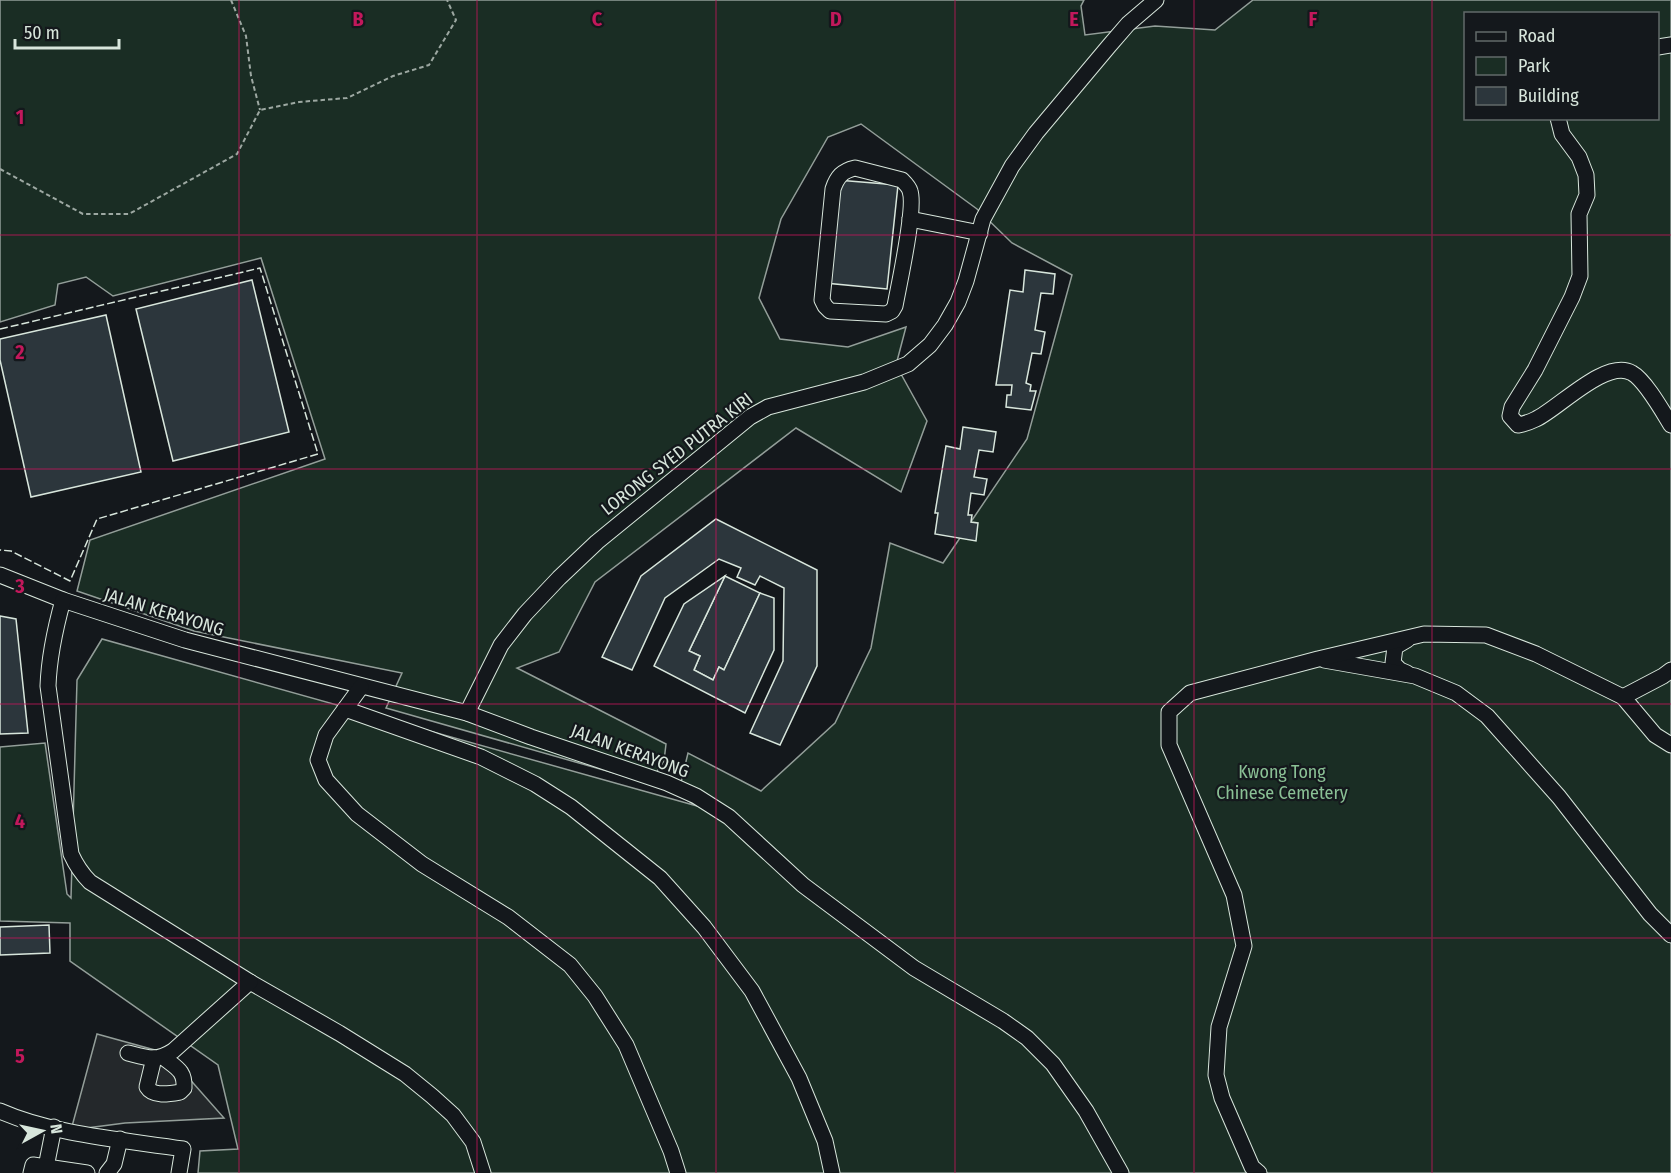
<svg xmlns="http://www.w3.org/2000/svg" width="1671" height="1173" font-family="'Fira Sans Condensed',sans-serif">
	<rect width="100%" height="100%" fill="#14181c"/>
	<path fill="#1a2d24" stroke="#939e99" stroke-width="1.5" fill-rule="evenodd" d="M0,0H1084L1081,6L1085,35L1155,26L1215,30L1253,0H1671V1173H198L200,1151L238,1149L218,1065L70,961V923L0,921V747L45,743L67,894L71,898L77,680L102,639L697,806L678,795L688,753L761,791L835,723L871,648L890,543L943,563L1027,439L1072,275L1012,243L977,209L861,124L828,137L781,219L759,298L780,339L848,347L906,327L896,365L927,421L901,492L796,428L595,582L559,652L517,668L666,744L664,761L649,783L386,708L402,673L194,631L77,591L90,540L325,459L261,258L113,296L86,277L58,284L55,305L0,322ZM1466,14H1658V118H1466Z"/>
	<path fill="#24282b" stroke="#939e99" stroke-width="1.5" d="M97,1034L162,1052L179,1067L224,1118L125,1123L71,1130Z"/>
	<g fill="#2c363c" stroke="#d8e6dc" stroke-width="1.5">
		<path d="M837,180L898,185L887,289L825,283Z"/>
		<path d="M1025,270L1055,274L1053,294L1041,293L1035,330L1045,332L1041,354L1032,353L1026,383L1031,385L1030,391H1036L1031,410L1006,407L1007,395H1011L1012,385H996L1010,290L1023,292Z"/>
		<path d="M252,280L289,432L173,461L136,309Z"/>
		<path d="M106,315L141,472L31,497L0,360V339Z"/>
		<path d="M963,427L996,432L993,452L979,450L974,477L987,479L984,495L971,493L968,515H972L971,522L978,523L976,541L935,534L938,513H935L946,446L960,449Z"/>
		<path d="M716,519L817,570V666L780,745L750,733L783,661L784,588L760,576L755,585L737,577L741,568L719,559L665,598L632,670L602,657L641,576Z"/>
		<path d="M725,576L760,593L724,670L719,667L713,680L694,670L700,656L689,651Z"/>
		<path d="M725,576L689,651L700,656L694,670L713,680L719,667L724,670L760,593L774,598V650L745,713L654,666L684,604Z"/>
		<path d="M0,616L16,619L28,733L0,734Z"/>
		<path d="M49,925L50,953L0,955V927Z"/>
	</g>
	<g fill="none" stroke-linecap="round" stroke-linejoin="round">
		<defs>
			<g id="minor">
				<path d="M1658,47L1671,45"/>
				<path d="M1558,118L1562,134L1579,157L1586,175L1587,195L1579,214L1580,276L1572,297L1535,370L1512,407L1510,416L1518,425C1524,424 1530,422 1536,419C1558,409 1606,358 1632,373C1645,380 1663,412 1671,425"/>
				<path d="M855,168L902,180C905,183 909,187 910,191C916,208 899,284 895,306L892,311L886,314L830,311L825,306L822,300L833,189C837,177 842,171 855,168Z"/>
				<path d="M910,219L980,233"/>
				<path d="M0,575L63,600L185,640L467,713L531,737L667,783L696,796L729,817L803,885L914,968L1003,1021L1027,1038L1053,1064L1086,1111L1121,1173"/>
				<path d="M63,600C55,629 49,657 48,686L71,854C76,865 81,873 90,882L250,982L339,1033L405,1074L432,1096L453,1115L473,1142L483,1173"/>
				<path d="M1407,640L1395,647L1393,663L1400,670L1407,673"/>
				<path d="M1324,660L1415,676L1456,693L1487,716L1559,797L1650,914L1671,935"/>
				<path d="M361,687L326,735L318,760L326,780L357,814L422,864L508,917L570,965L595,996L626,1045L671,1151L678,1173"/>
				<path d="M1623,697L1655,735L1671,745"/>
				<path d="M345,709L481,757L535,784L571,807L660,878L704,927L752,991L799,1078L825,1141L832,1173"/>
				<path d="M467,713L501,645L525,614L559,578L597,542L750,417L768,407L864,382L908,364L930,345L945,325L958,302L966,281L983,219L1012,166L1036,133L1109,46L1128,24L1156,0"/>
				<path d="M128,1053C147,1058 156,1062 173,1051L250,982"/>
				<path d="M154,1058L147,1087C153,1097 169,1094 180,1092L184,1088C185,1070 176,1068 163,1057"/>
				<path d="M0,1111C54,1135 125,1140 183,1149L179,1173"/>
				<path d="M46,1167L54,1127"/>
				<path d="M31,1173L33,1165L87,1173"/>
				<path d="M107,1173L114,1164L120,1139"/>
				<path d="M1259,1173L1252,1167L1222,1098L1216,1075L1219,1027L1244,946L1234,895L1169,745V712L1190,693L1318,659L1424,634L1486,635L1536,654L1623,697L1663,676L1671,670"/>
			</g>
		</defs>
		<use href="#minor" stroke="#d8e6dc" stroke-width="17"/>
		<g stroke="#9da8a2" stroke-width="2" stroke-dasharray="4.5 3" stroke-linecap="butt">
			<path d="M231,0L246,36L251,76L260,110"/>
			<path d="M0,169L83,214H129L237,154L260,110L299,102L347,98L393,76L429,65L456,20L447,0"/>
		</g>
		<use href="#minor" stroke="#14181c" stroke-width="15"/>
		<path stroke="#d8e6dc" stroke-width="1.5" stroke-dasharray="8 3" stroke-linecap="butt" d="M0,329L260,268L318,454L97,519L70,581L11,551L0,550"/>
	</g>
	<path fill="none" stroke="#c2185b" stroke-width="1.5" stroke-opacity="0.55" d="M239,0V1173M477,0V1173M716,0V1173M955,0V1173M1194,0V1173M1432,0V1173M0,235H1671M0,469H1671M0,704H1671M0,938H1671"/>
	<g text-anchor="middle" stroke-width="4.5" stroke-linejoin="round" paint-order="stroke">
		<g font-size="18" fill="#d8e6dc" stroke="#14181c">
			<text transform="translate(677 454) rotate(-38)" y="6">LORONG SYED PUTRA KIRI</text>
			<text transform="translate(164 612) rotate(17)" y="6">JALAN KERAYONG</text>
			<text transform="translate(630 751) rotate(20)" y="6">JALAN KERAYONG</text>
		</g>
		<g font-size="18" fill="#8ac095" stroke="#14181c">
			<text x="1282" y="778">Kwong Tong<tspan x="1282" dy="21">Chinese Cemetery</tspan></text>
		</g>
	</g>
	<g font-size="20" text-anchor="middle" font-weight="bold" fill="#c2185b" stroke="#14181c" stroke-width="4.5" stroke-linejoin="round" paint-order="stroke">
		<text x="358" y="26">B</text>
		<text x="597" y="26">C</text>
		<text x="836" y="26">D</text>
		<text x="1074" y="26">E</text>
		<text x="1313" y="26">F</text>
		<text x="20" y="124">1</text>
		<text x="20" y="359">2</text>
		<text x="20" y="593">3</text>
		<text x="20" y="828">4</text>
		<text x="20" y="1063">5</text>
	</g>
	<rect x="1464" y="12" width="195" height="108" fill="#14181c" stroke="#626a69" stroke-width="1.5"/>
	<rect x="1476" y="32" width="30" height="9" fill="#14181c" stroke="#626a69" stroke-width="1.5"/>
	<text x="1518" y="42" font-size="18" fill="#d8e6dc">Road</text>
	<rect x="1476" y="57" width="30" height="18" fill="#1a2d24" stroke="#626a69" stroke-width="1.5"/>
	<text x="1518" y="72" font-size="18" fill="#d8e6dc">Park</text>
	<rect x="1476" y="87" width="30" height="18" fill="#2c363c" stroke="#626a69" stroke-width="1.5"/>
	<text x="1518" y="102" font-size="18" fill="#d8e6dc">Building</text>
	<g transform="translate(42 1131) rotate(82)" stroke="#14181c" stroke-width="4.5" paint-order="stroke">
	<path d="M0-4.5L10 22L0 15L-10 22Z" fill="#d8e6dc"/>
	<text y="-9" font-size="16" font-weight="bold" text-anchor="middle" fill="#d8e6dc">N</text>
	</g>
	<path d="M15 39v9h104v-9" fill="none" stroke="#d8e6dc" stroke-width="3"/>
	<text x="24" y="39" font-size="18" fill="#d8e6dc" stroke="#14181c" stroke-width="4.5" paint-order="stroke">50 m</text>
</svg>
